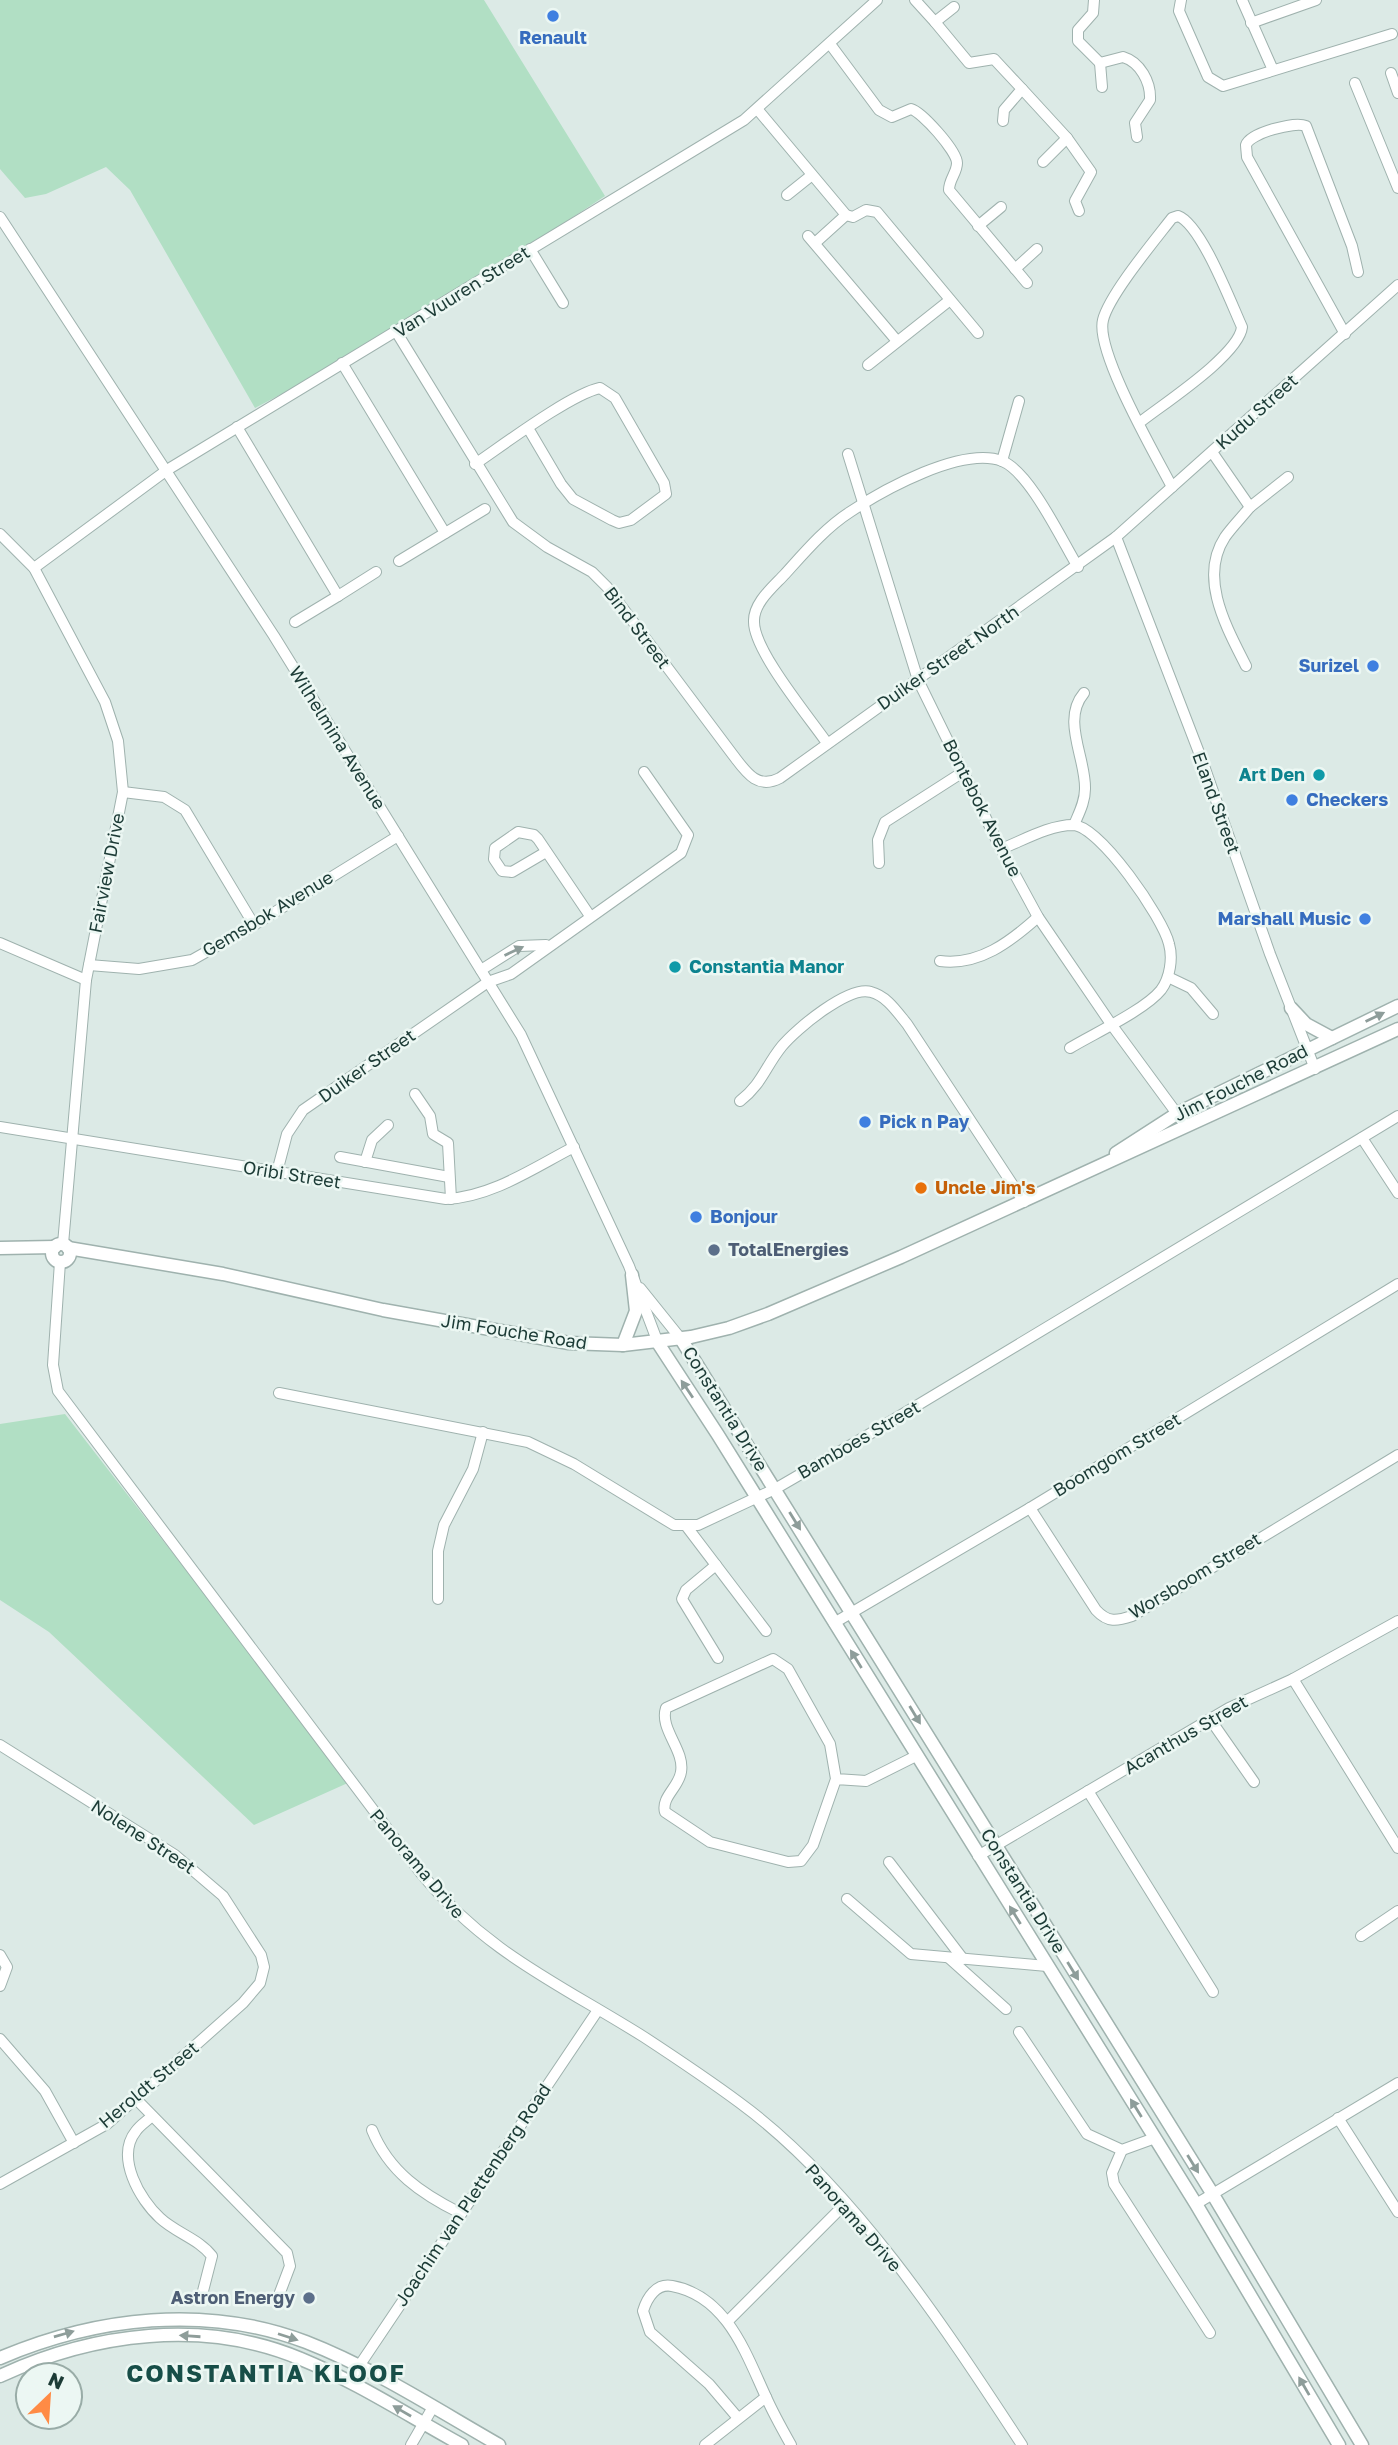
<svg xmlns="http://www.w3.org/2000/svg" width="1398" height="2445" font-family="'Golos Text',sans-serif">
	<rect width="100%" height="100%" fill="#dceae6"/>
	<g fill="#b1dfc4">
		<path d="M0,0H484L605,196L397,333L255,408L130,190L106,167L46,194L25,198L0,169Z"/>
		<path d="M65,1414L350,1782L254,1825L49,1632L0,1600V1424Z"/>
	</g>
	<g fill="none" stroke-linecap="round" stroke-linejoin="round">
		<defs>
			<g id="minor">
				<path d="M915,0L935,22L954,7"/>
				<path d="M1094,0L1093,13L1078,30V41L1100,63L1123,57C1140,62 1151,82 1150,100L1135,123L1137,137"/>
				<path d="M1181,0L1179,11L1208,77L1223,86L1392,34"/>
				<path d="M1242,0L1273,70"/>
				<path d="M935,22L969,63L994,59L1022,89L1004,110L1003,121"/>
				<path d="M1251,23L1316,0"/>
				<path d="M830,44L879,110L892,117L911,109C922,112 957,151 957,163C957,173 949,179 949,190L1027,283"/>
				<path d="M1100,63L1102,87"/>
				<path d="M1391,73L1398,93"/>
				<path d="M1355,83L1398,188"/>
				<path d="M1022,89L1067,138L1043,162"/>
				<path d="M758,110L846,215L853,217L866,210L877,212L978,333"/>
				<path d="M1067,138L1091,172L1075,201L1079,211"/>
				<path d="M787,195L812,175"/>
				<path d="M0,217L274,636L521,1035L629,1266L658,1343"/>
				<path d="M978,226L1001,207"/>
				<path d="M808,236L897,341"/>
				<path d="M815,243L846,215"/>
				<path d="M530,249L563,303"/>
				<path d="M1015,269L1037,249"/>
				<path d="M397,333L513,522L547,547L592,572L607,587L733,755C746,772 757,790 780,778L1116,537L1398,285"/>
				<path d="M1345,334L1247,157C1247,156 1246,146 1246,145C1250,133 1295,121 1306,126L1352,246L1358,272"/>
				<path d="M342,363L445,533"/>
				<path d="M868,365L950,300"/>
				<path d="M1139,423C1163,404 1239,355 1242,327C1231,303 1201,224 1178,216L1172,218C1155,240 1109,295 1103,320C1095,351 1156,456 1172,487"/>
				<path d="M237,427L338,596L376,572"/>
				<path d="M1212,452L1250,507L1288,477"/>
				<path d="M848,454L918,680L1001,849L1038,917L1111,1024L1186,1126"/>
				<path d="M1002,461L1019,401"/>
				<path d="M475,464C503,445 571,394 600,388L615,398L664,483L666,494L631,520L619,523L612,520L573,499L561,484L528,428"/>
				<path d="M0,534L34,568L105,702L118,741L123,792L86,980L63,1244"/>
				<path d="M1116,537L1203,763L1270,954L1315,1069"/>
				<path d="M399,561L485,509"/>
				<path d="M34,568L167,470L744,120L877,0"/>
				<path d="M295,622L338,596"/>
				<path d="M1246,666C1227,628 1198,578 1225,537C1232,527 1242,517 1250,507"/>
				<path d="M827,743C809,717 754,651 754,622C753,603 773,587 785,574C804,553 825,528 850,512C883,490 962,446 1002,461C1030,472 1062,541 1078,567"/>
				<path d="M123,792L164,797L185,810L254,925"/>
				<path d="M1074,825C1079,813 1085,802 1085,789C1086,758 1061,720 1084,693"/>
				<path d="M1001,849C1022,841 1049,825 1073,825C1100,826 1163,918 1169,944C1173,958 1170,978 1161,990C1145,1010 1093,1034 1070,1048"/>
				<path d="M546,852L512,872L502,871L494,859L495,848L518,832L534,835L538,839L590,916"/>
				<path d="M879,863L878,840L885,822L963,772"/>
				<path d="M0,943L86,980"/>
				<path d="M940,961C979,966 1010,942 1038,917"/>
				<path d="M89,965L139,969L192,960L254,925L398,836"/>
				<path d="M481,970L519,946L546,945"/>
				<path d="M1168,977L1191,988L1213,1014"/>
				<path d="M415,1094L430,1116L433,1134L448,1143L451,1199"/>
				<path d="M740,1101C762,1084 765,1067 782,1046C796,1029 849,985 871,992C887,996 897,1012 907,1024L1024,1202"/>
				<path d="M0,1127L446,1199C492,1197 535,1167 574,1147"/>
				<path d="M1362,1138L1398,1193"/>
				<path d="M340,1157L449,1177"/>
				<path d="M365,1162L372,1140L388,1125"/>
				<path d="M277,1172L287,1134L303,1110L488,982L511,974L681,853L688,835L644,772"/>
				<path d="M60,1262L53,1365L58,1391L420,1872C486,1953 558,1983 644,2037C676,2058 709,2080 740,2103C853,2186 946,2329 1022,2445"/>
				<path d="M640,1288L681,1339"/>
				<path d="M279,1393L528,1442L574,1464L674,1525H698L775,1489L868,1435L1398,1116"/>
				<path d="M1030,1508L1096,1610C1108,1623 1117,1621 1132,1616L1398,1455"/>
				<path d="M687,1527L766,1631"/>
				<path d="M716,1565L686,1590L682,1599L718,1658"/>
				<path d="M438,1599V1551L444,1525L473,1469L483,1432"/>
				<path d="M834,1623L1030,1508L1398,1284"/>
				<path d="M1293,1679L1398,1848"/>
				<path d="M1210,1719L1254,1782"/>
				<path d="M0,1745L175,1855L223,1896L261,1955L264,1967L260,1983L243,2003L107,2124L0,2184"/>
				<path d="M836,1779L813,1845L801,1861L788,1862L710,1842L665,1812C661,1797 679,1787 681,1772C685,1750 659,1729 666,1708L773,1659L788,1669L830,1744L836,1779L866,1781L916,1756"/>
				<path d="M1088,1791L1213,1992"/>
				<path d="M978,1856L1229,1708L1293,1679L1398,1621"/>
				<path d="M889,1862L963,1959"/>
				<path d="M847,1899L911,1954L1047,1966"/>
				<path d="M1361,1936L1398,1911"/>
				<path d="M0,1955L7,1967L0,1986"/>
				<path d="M949,1958L1006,2009"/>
				<path d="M1019,2032L1087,2134L1122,2150L1155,2138"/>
				<path d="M0,2039L45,2091L74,2143"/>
				<path d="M136,2099L287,2253L290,2266L279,2295"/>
				<path d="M152,2116C147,2121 140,2125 136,2131C115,2157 140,2200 160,2218C176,2233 199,2239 212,2256L203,2291"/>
				<path d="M1338,2118L1398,2212"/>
				<path d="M372,2130C389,2172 422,2194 460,2213"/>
				<path d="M1122,2150L1112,2173L1114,2184L1210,2333"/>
				<path d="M1196,2204L1398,2083"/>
				<path d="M728,2321L846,2203"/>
				<path d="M349,2381L598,2010"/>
				<path d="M738,2418L709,2384L650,2332L643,2311C647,2298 656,2283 672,2286C727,2296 746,2354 766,2397C773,2413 782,2429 791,2445"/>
				<path d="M411,2445L433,2407"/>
				<path d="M705,2445L766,2397"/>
			</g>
			<g id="tertiary">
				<path d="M1291,1008L1306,1024L1332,1038"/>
				<path d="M1116,1153L1178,1113L1398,1006"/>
				<circle cx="61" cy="1253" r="9"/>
				<path d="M0,1248L55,1247"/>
				<path d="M68,1248L223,1274L383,1310L569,1343L623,1345L691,1337L729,1328L768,1314L901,1257L1398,1029"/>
				<path d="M681,1339L1212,2193L1362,2445"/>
				<path d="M658,1343L718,1435L1196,2204L1339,2445"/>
				<path d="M623,1345L636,1311L632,1275"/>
				<path d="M0,2358C96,2317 206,2304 306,2342C373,2368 436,2409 499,2445"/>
				<path d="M0,2376C93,2333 204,2318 301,2359C357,2382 409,2416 462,2445"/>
			</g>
		</defs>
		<use href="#minor" stroke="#9fb2ae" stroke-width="12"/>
		<use href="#tertiary" stroke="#9fb2ae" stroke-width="15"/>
		<use href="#minor" stroke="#fff" stroke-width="10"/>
		<use href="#tertiary" stroke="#fff" stroke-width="12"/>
	</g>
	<defs><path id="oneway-solid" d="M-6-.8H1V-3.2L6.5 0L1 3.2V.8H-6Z" transform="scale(1.75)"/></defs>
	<g fill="#8e9d9a">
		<use href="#oneway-solid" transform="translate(514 951) rotate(-25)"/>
		<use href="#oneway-solid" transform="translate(1375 1017) rotate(-26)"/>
		<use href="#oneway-solid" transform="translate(687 1389) rotate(-124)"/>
		<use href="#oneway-solid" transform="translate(795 1521) rotate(58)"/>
		<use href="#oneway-solid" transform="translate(856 1659) rotate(-122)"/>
		<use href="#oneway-solid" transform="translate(915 1715) rotate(59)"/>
		<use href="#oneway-solid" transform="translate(1015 1915) rotate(-122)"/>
		<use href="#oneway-solid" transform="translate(1073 1971) rotate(58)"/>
		<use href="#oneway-solid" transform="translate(1136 2108) rotate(-122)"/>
		<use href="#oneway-solid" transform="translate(1193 2164) rotate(58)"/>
		<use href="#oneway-solid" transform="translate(64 2334) rotate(-16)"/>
		<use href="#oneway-solid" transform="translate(190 2336) rotate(-176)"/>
		<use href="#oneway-solid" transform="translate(288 2337) rotate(18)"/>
		<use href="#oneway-solid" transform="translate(1304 2386) rotate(-120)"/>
		<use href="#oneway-solid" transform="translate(402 2411) rotate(-150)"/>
	</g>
	<g fill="#3f7fe0" stroke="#ecf7f3" stroke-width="2.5">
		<circle cx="553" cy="16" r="7"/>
		<circle cx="1373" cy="666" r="7"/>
		<circle cx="1292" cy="800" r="7"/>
		<circle cx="1365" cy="919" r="7"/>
		<circle cx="865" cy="1122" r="7"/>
		<circle cx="696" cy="1217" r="7"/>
	</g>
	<g fill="#0f9aa8" stroke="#ecf7f3" stroke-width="2.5">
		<circle cx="1319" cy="775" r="7"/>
		<circle cx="675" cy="967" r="7"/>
	</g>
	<circle fill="#e8710a" stroke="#ecf7f3" stroke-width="2.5" cx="921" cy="1188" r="7"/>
	<g fill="#5c6f8a" stroke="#ecf7f3" stroke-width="2.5">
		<circle cx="714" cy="1250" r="7"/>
		<circle cx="309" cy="2298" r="7"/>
	</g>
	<g text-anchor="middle" stroke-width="5" stroke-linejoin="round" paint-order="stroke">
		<g font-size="18" font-weight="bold" fill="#366cbe" stroke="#ecf7f3" text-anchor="start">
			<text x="553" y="44" text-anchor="middle">Renault</text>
			<text x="1359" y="672" text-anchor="end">Surizel</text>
			<text x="1306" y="806">Checkers</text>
			<text x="1351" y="925" text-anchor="end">Marshall Music</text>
			<text x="879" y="1128">Pick n Pay</text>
			<text x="710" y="1223">Bonjour</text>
		</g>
		<g font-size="18" fill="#1c3b36" stroke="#ecf7f3">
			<text transform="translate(462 292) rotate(-32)" y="6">Van Vuuren Street</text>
			<text transform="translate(1257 412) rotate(-42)" y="6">Kudu Street</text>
			<text transform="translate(637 628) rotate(53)" y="6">Bind Street</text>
			<text transform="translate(948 658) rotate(-35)" y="6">Duiker Street North</text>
			<text transform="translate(337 738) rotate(58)" y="6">Wilhelmina Avenue</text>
			<text transform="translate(1216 803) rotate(70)" y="6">Eland Street</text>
			<text transform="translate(982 808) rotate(63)" y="6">Bontebok Avenue</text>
			<text transform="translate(107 873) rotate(-79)" y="6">Fairview Drive</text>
			<text transform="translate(268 914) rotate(-31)" y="6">Gemsbok Avenue</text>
			<text transform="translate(367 1066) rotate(-35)" y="6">Duiker Street</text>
			<text transform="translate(1241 1083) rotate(-27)" y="6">Jim Fouche Road</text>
			<text transform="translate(292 1175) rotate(9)" y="6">Oribi Street</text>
			<text transform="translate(514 1332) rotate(9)" y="6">Jim Fouche Road</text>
			<text transform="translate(725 1409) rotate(58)" y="6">Constantia Drive</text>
			<text transform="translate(859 1440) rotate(-30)" y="6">Bamboes Street</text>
			<text transform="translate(1117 1455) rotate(-31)" y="6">Boomgom Street</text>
			<text transform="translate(1195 1576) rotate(-31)" y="6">Worsboom Street</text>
			<text transform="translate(1186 1735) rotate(-30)" y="6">Acanthus Street</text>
			<text transform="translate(143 1837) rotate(33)" y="6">Nolene Street</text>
			<text transform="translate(417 1864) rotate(50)" y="6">Panorama Drive</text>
			<text transform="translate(1023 1891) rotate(58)" y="6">Constantia Drive</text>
			<text transform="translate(149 2085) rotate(-40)" y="6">Heroldt Street</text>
			<text transform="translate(473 2195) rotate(-56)" y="6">Joachim van Plettenberg Road</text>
			<text transform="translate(853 2218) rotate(49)" y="6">Panorama Drive</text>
		</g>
		<g font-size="18" font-weight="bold" fill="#0d838f" stroke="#ecf7f3" text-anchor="end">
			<text x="1305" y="781">Art Den</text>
			<text x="689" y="973" text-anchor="start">Constantia Manor</text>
		</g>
		<g font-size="18" font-weight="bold" fill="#c56008" stroke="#ecf7f3" text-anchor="start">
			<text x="935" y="1194">Uncle Jim's</text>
		</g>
		<g font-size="18" font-weight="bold" fill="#4e5e75" stroke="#ecf7f3" text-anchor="start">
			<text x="728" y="1256">TotalEnergies</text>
			<text x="295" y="2304" text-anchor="end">Astron Energy</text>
		</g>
		<g font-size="24" font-weight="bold" letter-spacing="2" fill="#174e48" stroke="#ecf7f3">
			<text x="266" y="2382">CONSTANTIA KLOOF</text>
		</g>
	</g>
	<g transform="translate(49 2396) rotate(25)"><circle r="33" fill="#ecf7f3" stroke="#99aca7" stroke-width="2"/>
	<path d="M0-5L12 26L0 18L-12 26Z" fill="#ff8b45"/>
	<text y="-10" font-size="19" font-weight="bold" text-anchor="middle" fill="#1c3b36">N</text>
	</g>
</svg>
